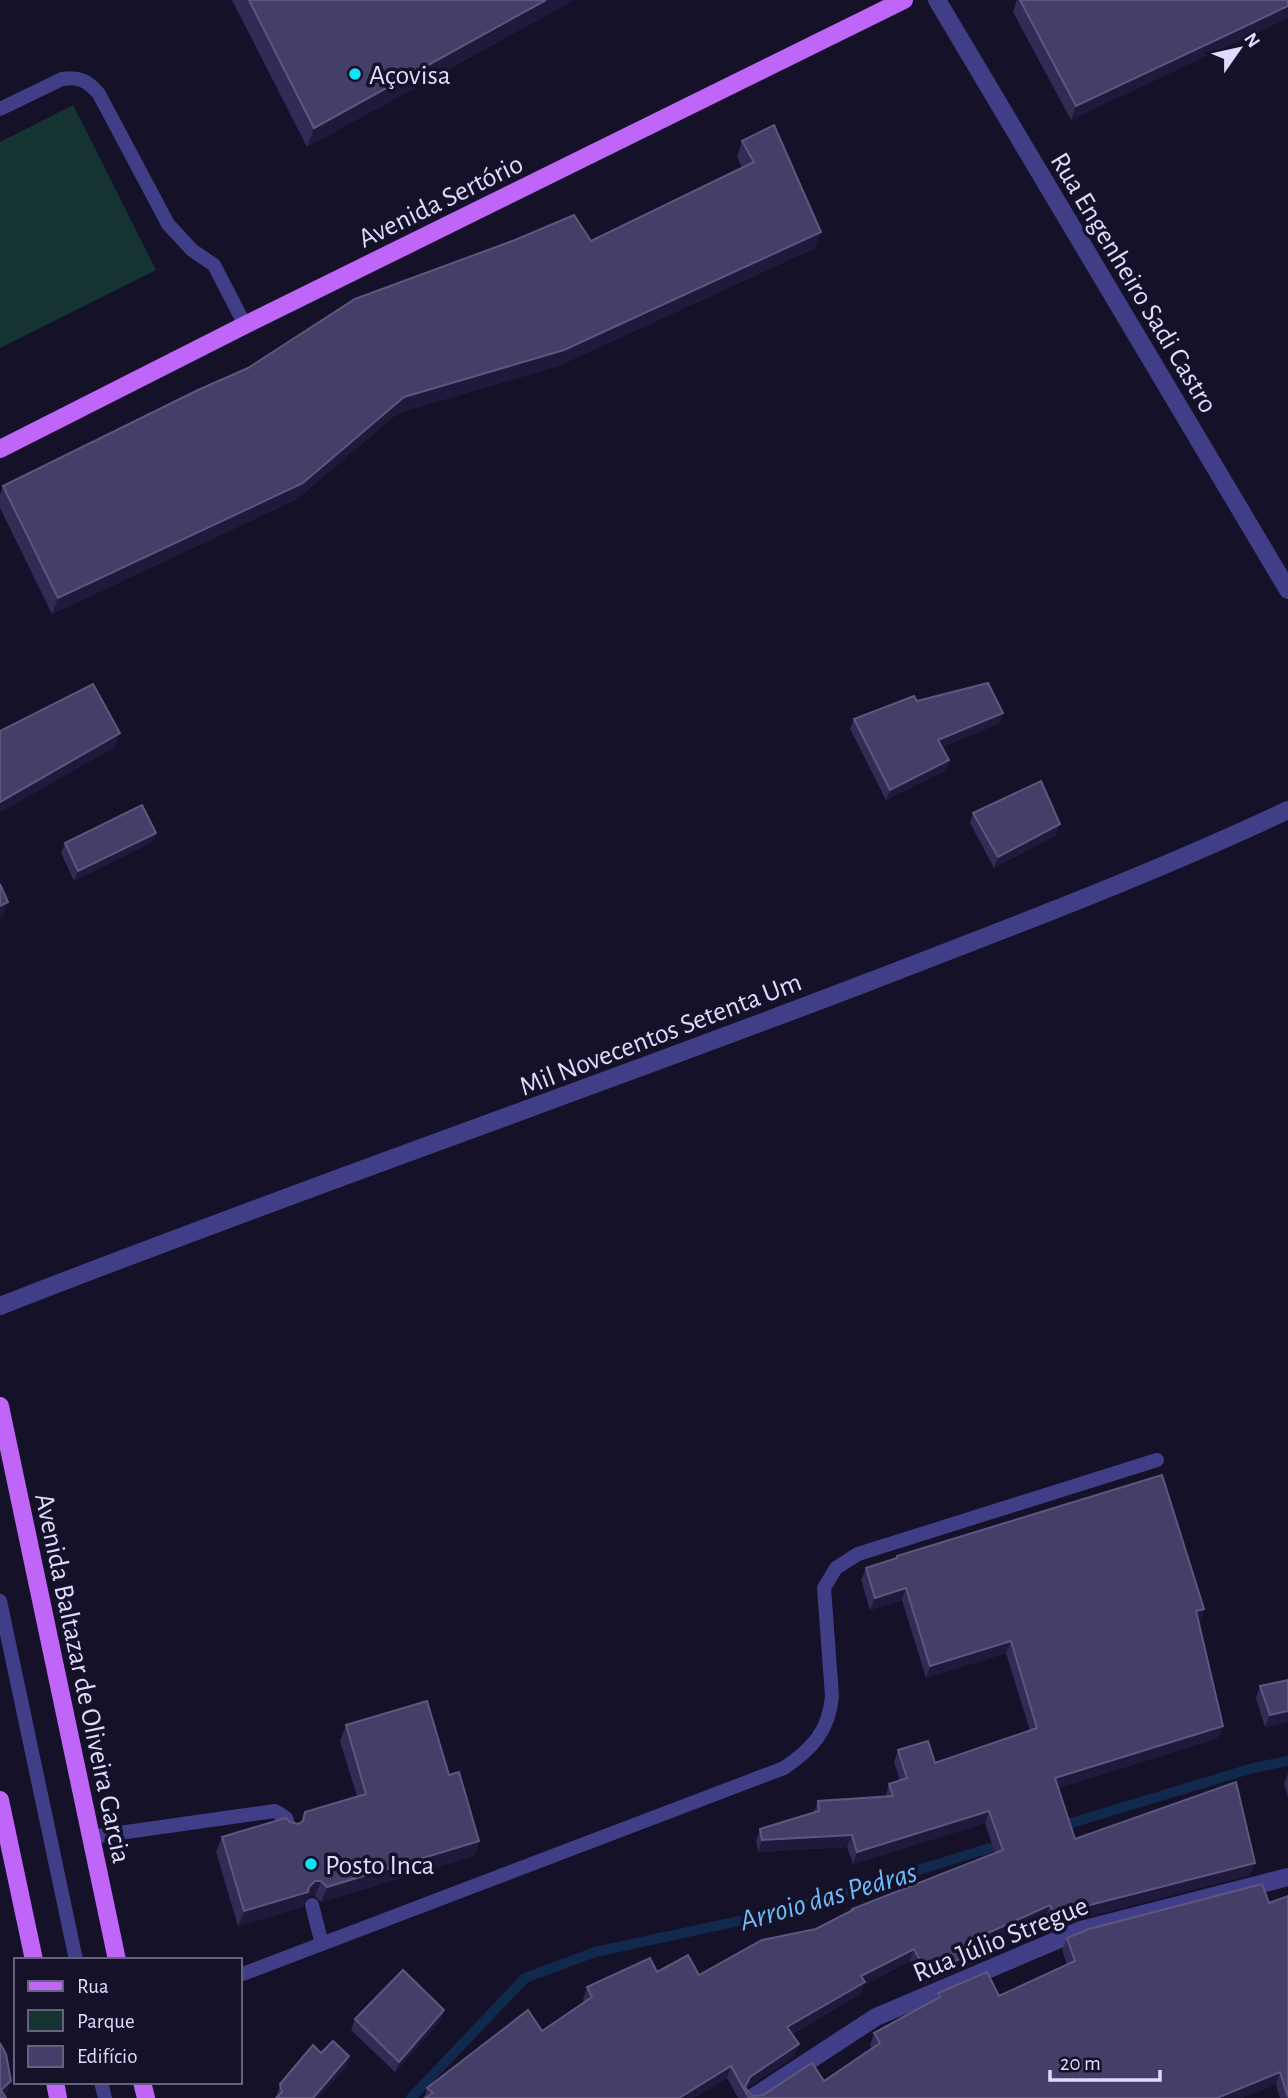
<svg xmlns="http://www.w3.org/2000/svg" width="1288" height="2098" font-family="'Alegreya Sans',sans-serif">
	<rect width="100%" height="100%" fill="#151129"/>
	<path fill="#153331" d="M73,105L156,270L0,348V142Z"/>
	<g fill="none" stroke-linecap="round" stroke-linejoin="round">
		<g stroke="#11294d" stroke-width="10">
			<path d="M1058,1827L1253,1768L1288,1761"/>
			<path d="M411,2098L525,1978L595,1952L785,1911L1006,1843"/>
		</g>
		<g stroke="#403e86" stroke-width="14">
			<path d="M0,109L62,79C79,76 88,81 99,94L168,224L192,250L214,265L245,325"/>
			<path d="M0,1601L76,1960"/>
			<path d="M91,1837L275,1811L286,1818L290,1830"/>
			<path d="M312,1905L322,1944"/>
			<path d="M240,1975L784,1768C812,1749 829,1731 832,1696L824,1588L836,1568L858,1554L1157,1460"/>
			<path d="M101,2082L105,2098"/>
		</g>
		<g stroke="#403e86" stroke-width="18">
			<path d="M937,0L1288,590"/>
			<path d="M0,1306C288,1193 582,1092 871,981C1011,927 1152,874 1288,810"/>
			<path d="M752,2098L876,2017L1081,1930L1288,1877"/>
		</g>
		<g stroke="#bf66f9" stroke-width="18">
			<path d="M0,449L245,325L904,0"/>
			<path d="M0,1406L117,1960"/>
			<path d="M0,1800L34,1960"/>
			<path d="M55,2082L58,2098"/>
			<path d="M142,2082L146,2098"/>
		</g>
	</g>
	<g fill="#332b56">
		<path d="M232,0H574L307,147Z"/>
		<path d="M1017,0H1288L1071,120L1013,12Z"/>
		<path d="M742,141L815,248L558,366L398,413L297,499L52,614L0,508V495L3,486L591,241L742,168L737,157Z"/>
		<path d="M917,701L1003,713L1000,723L942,747L949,760L946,770L886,800L850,729L854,719Z"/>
		<path d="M973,813L1056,835L994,868L970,823Z"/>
		<path d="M156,833L152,842L74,881L61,853L65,843Z"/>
		<path d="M897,1556L1204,1609L1199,1622L1223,1726L1218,1738L1058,1788L1075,1839L1255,1863L1250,1875L1078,1919L1054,1929L1052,1922L1048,1924L1046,1917L975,1949L976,1952L972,1964L923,1985L910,1961L864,1985L860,1994L792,2034L795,2056L746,2088L752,2096L763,2095L824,2081L872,2049L870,2045L874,2033L936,1999L938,1993L999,1996L1067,1964L1062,1950L1067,1938L1269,1903L1288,2098H1280L1276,2084L1242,2098H738L727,2078L694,2098H424L427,2088L542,2031L584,2003L583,2000L587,1987L657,1972L699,1975L816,1929L851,1911L852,1909L995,1853L985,1823L853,1864L847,1847L758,1852L756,1841L760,1829L814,1812L818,1801L885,1797L889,1784L900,1781L894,1762L898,1750L935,1763L1030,1731L1006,1653L926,1678L902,1600L870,1610L861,1580L866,1568L896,1559Z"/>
		<path d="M1288,1680V1722L1265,1727L1256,1698L1260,1686Z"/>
		<path d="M346,1725L449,1775L479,1841L474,1856L321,1902L315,1896H309L306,1899L303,1907L238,1926L216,1852L222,1837L298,1824L301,1822L305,1812L357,1796L340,1741Z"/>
		<path d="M1288,1773V1797L1284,1784Z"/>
		<path d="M444,2010L441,2020L395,2072L351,2030L355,2019Z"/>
		<path d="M321,2053L349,2056L346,2067L318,2098H276L280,2084Z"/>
	</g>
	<g fill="#1f193c">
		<path d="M546,0H574L307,147L314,128Z"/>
		<path d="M1288,6V18L1071,120L1076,106Z"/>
		<path d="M821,232L815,248L558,366L398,413L297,499L52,614L58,598L404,397Z"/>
		<path d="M1003,713L1000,723L935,750L938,740Z"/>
		<path d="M120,733L115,747L0,813V802Z"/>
		<path d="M949,760L946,770L886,800L890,790Z"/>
		<path d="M1060,824L1056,835L994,868L998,857Z"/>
		<path d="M156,833L152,842L74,881L78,871Z"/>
		<path d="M8,902L3,916L0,917V906Z"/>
		<path d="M906,1588L902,1600L870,1610L875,1598Z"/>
		<path d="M1204,1609L1199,1621L1192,1623L1196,1611Z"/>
		<path d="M1011,1641L1006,1653L926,1678L930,1666Z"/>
		<path d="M1288,1711V1722L1265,1727L1270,1715Z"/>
		<path d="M1223,1726L1218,1738L1051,1790L1055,1778Z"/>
		<path d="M989,1811L985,1823L853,1864L857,1852Z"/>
		<path d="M852,1835L847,1847L758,1852L762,1840Z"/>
		<path d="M479,1841L474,1856L321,1902L327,1887Z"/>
		<path d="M1255,1863L1250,1875L1078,1919L1054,1929L1059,1917L1082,1907Z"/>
		<path d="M315,1881H321L315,1896H309L306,1899L303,1907L238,1926L244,1911L309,1887Z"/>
		<path d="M1050,1905L1046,1917L966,1953L970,1941Z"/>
		<path d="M1056,1910L1052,1922L1048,1924L1053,1911Z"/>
		<path d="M914,1949L910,1961L864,1985L860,1994L783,2039L787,2027L861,1976Z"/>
		<path d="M976,1952L972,1964L923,1985L927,1973Z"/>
		<path d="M444,2010L441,2020L395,2072L399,2062Z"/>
		<path d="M799,2044L795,2056L744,2090L750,2077Z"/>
		<path d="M349,2056L346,2067L318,2098H313Z"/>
		<path d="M731,2066L727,2078L694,2098H679Z"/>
		<path d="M1280,2072L1276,2084L1242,2098H1217Z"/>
		<path d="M11,2081L6,2096L4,2098L1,2090Z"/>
	</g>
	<g fill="#453e68" stroke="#5d577f" stroke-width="2">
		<path d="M249,0H546L314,128Z"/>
		<path d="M1020,0H1288V6L1076,106Z"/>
		<path d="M774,125L821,232L564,350L404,397L303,483L58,598L3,486L198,390L248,368L355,299L515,240L574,215L591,241L754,162L742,141Z"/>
		<path d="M988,683L1003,713L938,740L949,760L890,790L854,719L914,696L917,701Z"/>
		<path d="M93,684L120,733L0,802V731Z"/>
		<path d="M1041,781L1060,824L998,857L973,813Z"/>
		<path d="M142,805L156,833L78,871L65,843Z"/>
		<path d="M0,884L8,902L0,906Z"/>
		<path d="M1162,1475L1204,1609L1196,1611L1223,1726L1055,1778L1075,1839L1236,1782L1255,1863L1082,1907L1059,1917L1056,1910L1053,1911L1050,1905L970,1941L976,1952L927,1973L914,1949L861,1976L865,1982L787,2027L799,2044L750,2077L745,2087L752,2096L763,2095L812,2063L824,2081L880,2043L874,2033L940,1997L938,1993L987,1972L999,1996L1075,1961L1067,1938L1089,1929L1262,1884L1269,1903L1288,1896V2097L1280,2072L1217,2098H749L731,2066L679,2098H425L433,2093L427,2088L528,2010L542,2031L592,1997L587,1987L650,1958L657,1972L688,1955L699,1975L762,1940L816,1929L853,1910L852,1909L1003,1850L989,1811L857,1852L852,1835L762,1840L760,1829L819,1811L818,1801L893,1796L889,1784L907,1778L898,1750L928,1741L935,1763L1037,1728L1011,1641L930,1666L906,1588L875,1598L866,1568L897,1558V1556Z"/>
		<path d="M1288,1680V1711L1270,1715L1260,1686Z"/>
		<path d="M427,1701L449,1775L459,1772L479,1841L327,1887L321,1881H315L309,1887L308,1892L244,1911L222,1837L286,1818L290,1822L298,1824L303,1821L305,1812L366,1794L346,1725Z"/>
		<path d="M403,1970L444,2010L399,2062L355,2019Z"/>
		<path d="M333,2041L349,2056L313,2098H276L282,2092L280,2084L313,2045L321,2053Z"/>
		<path d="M0,2043L6,2054L11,2081L1,2090L6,2098H0Z"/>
	</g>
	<g fill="#0fe4f6" stroke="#151129" stroke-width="2.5">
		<circle cx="355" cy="74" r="7"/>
		<circle cx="311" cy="1864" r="7"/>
	</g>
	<g text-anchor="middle" stroke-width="7" stroke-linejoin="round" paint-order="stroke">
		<g font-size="28" fill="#dedbfe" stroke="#151129" text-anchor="start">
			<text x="369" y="84">Açovisa</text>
			<text x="325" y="1874">Posto Inca</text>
		</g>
		<g font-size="28" fill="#dedbfe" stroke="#151129">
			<text transform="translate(440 200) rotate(-26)" y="10">Avenida Sertório</text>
			<text transform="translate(1135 282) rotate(59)" y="10">Rua Engenheiro Sadi Castro</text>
			<text transform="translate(660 1033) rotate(-21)" y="10">Mil Novecentos Setenta Um</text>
			<text transform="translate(84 1678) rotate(78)" y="10">Avenida Baltazar de Oliveira Garcia</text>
			<text transform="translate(1000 1938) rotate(-22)" y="10">Rua Júlio Stregue</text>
		</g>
		<g font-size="30" font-style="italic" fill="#6dbbf9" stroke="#151129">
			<text transform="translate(828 1896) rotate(-16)" y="10">Arroio das Pedras</text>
		</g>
	</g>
	<rect x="14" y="1958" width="228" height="126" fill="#151129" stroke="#65627e" stroke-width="2"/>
	<rect x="28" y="1981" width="35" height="10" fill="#bf66f9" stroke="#65627e" stroke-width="2"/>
	<text x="77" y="1993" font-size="21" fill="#dedbfe">Rua</text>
	<rect x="28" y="2010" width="35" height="21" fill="#153331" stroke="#65627e" stroke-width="2"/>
	<text x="77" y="2028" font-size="21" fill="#dedbfe">Parque</text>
	<rect x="28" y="2046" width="35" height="21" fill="#453e68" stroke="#65627e" stroke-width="2"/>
	<text x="77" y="2063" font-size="21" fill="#dedbfe">Edifício</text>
	<g transform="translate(1239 49) rotate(56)" stroke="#151129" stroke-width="5" paint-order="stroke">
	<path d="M0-5L12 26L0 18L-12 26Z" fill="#dedbfe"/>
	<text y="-10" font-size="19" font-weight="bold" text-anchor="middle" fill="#dedbfe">N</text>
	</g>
	<path d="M1050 2070v10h110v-10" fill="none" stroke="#dedbfe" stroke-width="3.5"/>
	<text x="1060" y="2070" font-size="21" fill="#dedbfe" stroke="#151129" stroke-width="5" paint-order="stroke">20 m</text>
</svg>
